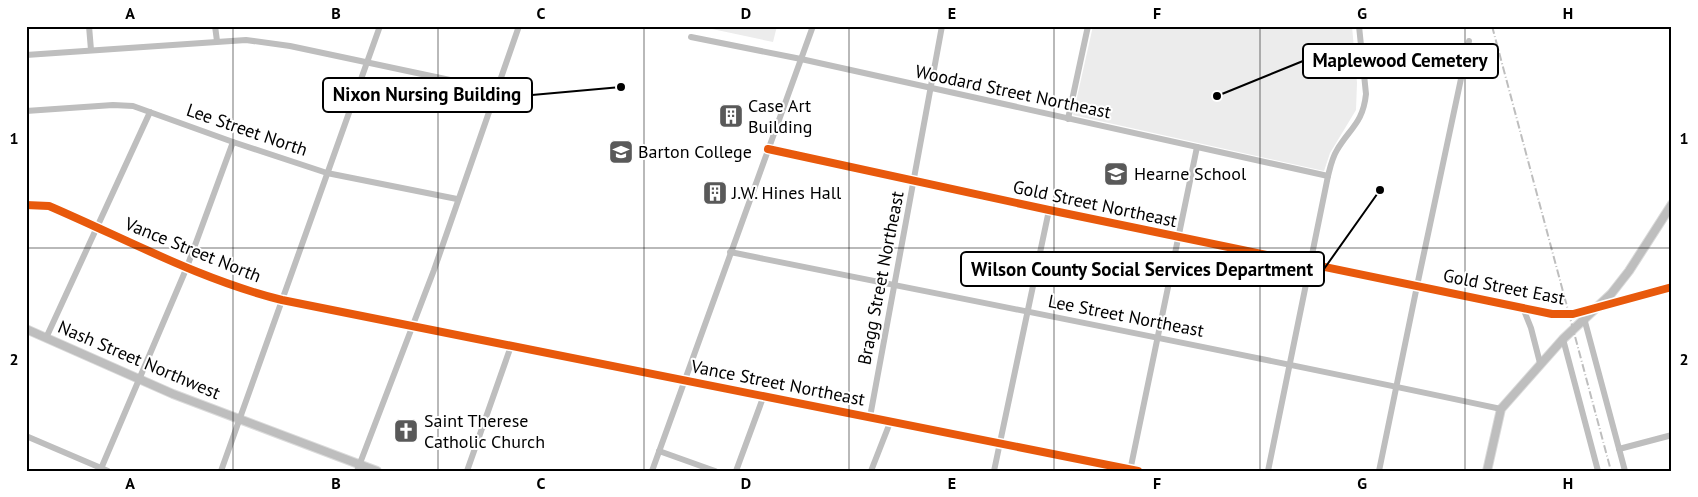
<svg xmlns="http://www.w3.org/2000/svg" width="1698" height="497" font-family="'PT Sans',sans-serif">
	<rect width="100%" height="100%" fill="#fff"/>
	<g fill="#ececec">
		<path d="M698,26H777L773,42Z"/>
		<path d="M1093,26H1352L1357,83L1356,110L1330,153L1324,171L1073,115Z"/>
	</g>
	<g fill="none" stroke-linecap="round" stroke-linejoin="round">
		<defs>
			<g id="major">
				<path d="M26,329L173,394L377,471"/>
				<path d="M1487,471L1501,409L1563,339L1611,294L1629,271L1672,204"/>
			</g>
		</defs>
		<use href="#major" stroke="#dbdbdb" stroke-width="10"/>
		<g stroke="#bebebe" stroke-width="6">
			<path d="M89,26L91,50"/>
			<path d="M215,26L217,41"/>
			<path d="M691,37L801,59L1328,176"/>
			<path d="M26,55L246,40L290,46L497,90"/>
			<path d="M26,111L113,105L133,106L233,142L327,173L457,199"/>
			<path d="M1068,119L1088,26"/>
			<path d="M768,149L1049,210L1552,314H1573L1672,287"/>
			<path d="M26,205L49,206C126,239 201,280 282,300L1138,471"/>
			<path d="M730,252C988,304 1245,354 1501,409"/>
			<path d="M1523,308L1531,328L1540,363"/>
			<path d="M1584,318L1625,471"/>
			<path d="M46,338L150,112"/>
			<path d="M1563,339L1598,471"/>
			<path d="M870,417L942,26"/>
			<path d="M26,436L108,471"/>
			<path d="M1619,449L1672,435"/>
			<path d="M659,451L715,471"/>
			<path d="M100,471L187,267L233,142"/>
			<path d="M221,471L380,26"/>
			<path d="M357,471L434,270L519,26"/>
			<path d="M467,471L511,346"/>
			<path d="M652,471L813,26"/>
			<path d="M736,471L764,395"/>
			<path d="M871,471L891,420"/>
			<path d="M994,471L1049,210"/>
			<path d="M1130,471L1197,147"/>
			<path d="M1268,471L1328,176C1330,168 1332,158 1337,150C1350,128 1363,123 1366,94L1359,26"/>
			<path d="M1379,471L1417,286L1469,41"/>
		</g>
		<use href="#major" stroke="#bebebe" stroke-width="8"/>
		<path stroke="#bebebe" stroke-width="2" stroke-dasharray="8 2.5 1 2.5" stroke-linecap="butt" d="M1492,26L1611,471"/>
		<defs>
			<g id="cycleway">
				<path d="M768,149L1049,210L1552,314H1573L1672,287"/>
				<path d="M26,205L49,206C126,239 201,280 282,300L1138,471"/>
			</g>
		</defs>
		<use href="#cycleway" stroke="#fff" stroke-width="11"/>
		<use href="#cycleway" stroke="#e8590c" stroke-width="8"/>
	</g>
	<path fill="none" stroke="#000" stroke-width="1" stroke-opacity="0.55" d="M233,26V471M438,26V471M644,26V471M849,26V471M1054,26V471M1260,26V471M1465,26V471M26,248H1672"/>
	<defs>
		<symbol id="building-square" viewBox="-11 -11 22 22"><rect x="-9" y="-9" width="18" height="18" rx="4" fill="#595959" stroke="#fff"/><path d="M-4-6H4V6H1V3H-1V6H-4ZM-2.5-4.3h1.7v1.8h-1.7ZM.8-4.3h1.7v1.8H.8ZM-2.5-1h1.7V.8h-1.7ZM.8-1h1.7V.8H.8Z" fill="#fff"/></symbol>
		<symbol id="university-square" viewBox="-11 -11 22 22"><rect x="-9" y="-9" width="18" height="18" rx="4" fill="#595959" stroke="#fff"/><path d="M0-5L7-2L0 1L-7-2ZM-4 1L0 2.5L4 1V4Q0 6-4 4Z" fill="#fff"/></symbol>
		<symbol id="school-square" viewBox="-11 -11 22 22"><rect x="-9" y="-9" width="18" height="18" rx="4" fill="#595959" stroke="#fff"/><path d="M0-5L7-2L0 1L-7-2ZM-4 1L0 2.5L4 1V4Q0 6-4 4Z" fill="#fff"/></symbol>
		<symbol id="church-square" viewBox="-11 -11 22 22"><rect x="-9" y="-9" width="18" height="18" rx="4" fill="#595959" stroke="#fff"/><path d="M-1.2-6h2.4v3.5h3.3v2.4h-3.3V6h-2.4V-.1h-3.3v-2.4h3.3Z" fill="#fff"/></symbol>
	</defs>
	<g fill-rule="evenodd">
		<use href="#building-square" x="717" y="102" width="28" height="28"/>
		<use href="#university-square" x="607" y="138" width="28" height="28"/>
		<use href="#school-square" x="1102" y="160" width="28" height="28"/>
		<use href="#building-square" x="701" y="179" width="28" height="28"/>
		<use href="#church-square" x="392" y="417" width="28" height="28"/>
	</g>
	<g text-anchor="middle" stroke-width="4" stroke-linejoin="round" paint-order="stroke">
		<g font-size="18" fill="#000" stroke="#fff">
			<text transform="translate(1013 92) rotate(12)" y="6">Woodard Street Northeast</text>
			<text transform="translate(247 130) rotate(19)" y="6">Lee Street North</text>
			<text transform="translate(1095 204) rotate(12)" y="6">Gold Street Northeast</text>
			<text transform="translate(193 250) rotate(22)" y="6">Vance Street North</text>
			<text transform="translate(881 278) rotate(-79)" y="6">Bragg Street Northeast</text>
			<text transform="translate(1504 287) rotate(11)" y="6">Gold Street East</text>
			<text transform="translate(1126 316) rotate(11)" y="6">Lee Street Northeast</text>
			<text transform="translate(139 360) rotate(23)" y="6">Nash Street Northwest</text>
			<text transform="translate(778 383) rotate(11)" y="6">Vance Street Northeast</text>
		</g>
		<g font-size="18" fill="#000" stroke="#fff" text-anchor="start">
			<text x="748" y="112">Case Art<tspan x="748" dy="21">Building</tspan></text>
			<text x="638" y="158">Barton College</text>
			<text x="1134" y="180">Hearne School</text>
			<text x="732" y="199">J.W. Hines Hall</text>
			<text x="424" y="427">Saint Therese<tspan x="424" dy="21">Catholic Church</tspan></text>
		</g>
	</g>
	<path fill="none" stroke="#000" stroke-width="2" d="M1217 96L1303 61M621 87L532 95M1380 190L1324 269"/>
	<g fill="#000" stroke="#fff" stroke-width="2">
		<circle cx="1217" cy="96" r="5"/>
		<circle cx="621" cy="87" r="5"/>
		<circle cx="1380" cy="190" r="5"/>
	</g>
	<g fill="#fff" stroke="#000" stroke-width="2">
		<rect x="1303" y="44" width="195" height="34" rx="5"/>
		<rect x="323" y="78" width="209" height="34" rx="5"/>
		<rect x="961" y="252" width="363" height="34" rx="5"/>
	</g>
	<g font-size="19" text-anchor="middle" font-weight="bold" fill="#000">
		<text x="1400" y="67">Maplewood Cemetery</text>
		<text x="427" y="101">Nixon Nursing Building</text>
		<text x="1142" y="276">Wilson County Social Services Department</text>
	</g>
	<rect width="1698" height="497" fill="none" stroke="#ffffff" stroke-width="55"/>
	<rect x="28" y="28" width="1642" height="442" fill="none" stroke="#000" stroke-width="2"/>
	<g font-size="16" text-anchor="middle" font-weight="bold" fill="#000">
		<text x="130" y="19">A</text>
		<text x="336" y="19">B</text>
		<text x="541" y="19">C</text>
		<text x="746" y="19">D</text>
		<text x="952" y="19">E</text>
		<text x="1157" y="19">F</text>
		<text x="1362" y="19">G</text>
		<text x="1568" y="19">H</text>
		<text x="14" y="144">1</text>
		<text x="1684" y="144">1</text>
		<text x="14" y="365">2</text>
		<text x="1684" y="365">2</text>
		<text x="130" y="489">A</text>
		<text x="336" y="489">B</text>
		<text x="541" y="489">C</text>
		<text x="746" y="489">D</text>
		<text x="952" y="489">E</text>
		<text x="1157" y="489">F</text>
		<text x="1362" y="489">G</text>
		<text x="1568" y="489">H</text>
	</g>
</svg>
